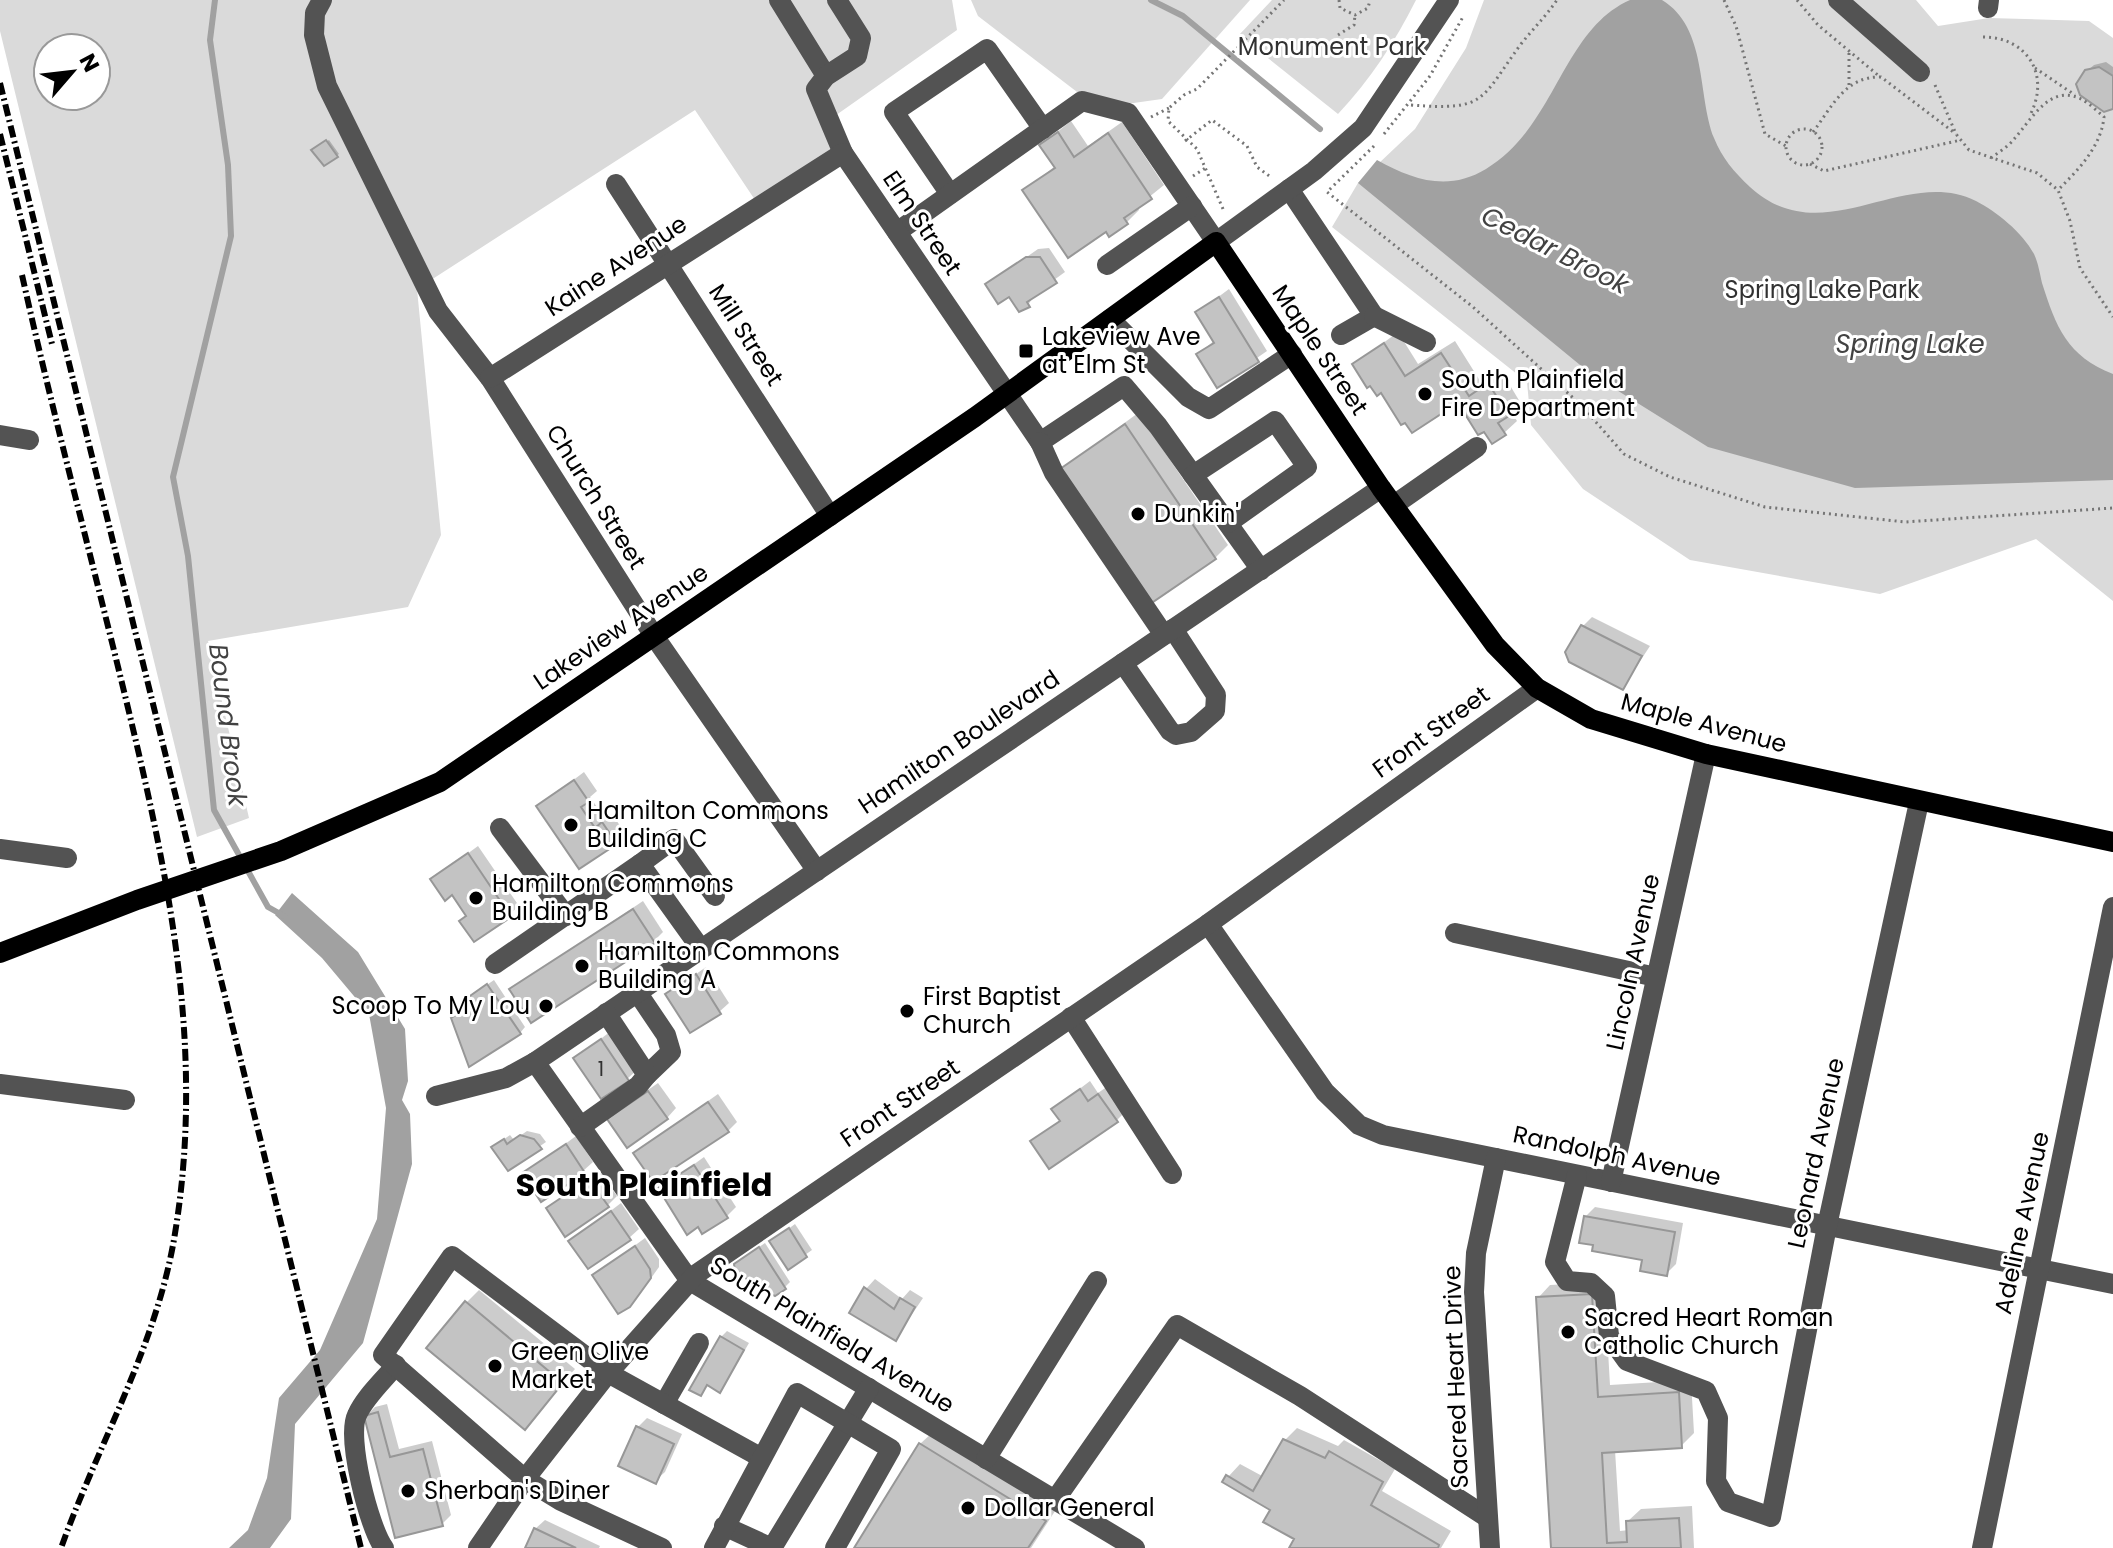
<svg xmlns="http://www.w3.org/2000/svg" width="2113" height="1548" font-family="Poppins,sans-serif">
	<rect width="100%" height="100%" fill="#fff"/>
	<g fill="#dadada" fill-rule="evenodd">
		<path d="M0,0H952L957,30L822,125L838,150L757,203L695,110L417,289L441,535L408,607L208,641L249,818L197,837L0,31ZM48,48H96V96H48Z"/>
		<path d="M971,0H1250L1162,99L1098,108L978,16Z"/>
		<path d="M1272,0H1416C1395,42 1370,80 1338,114L1239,35Z"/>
		<path d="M1484,0H1916L1938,26L1989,18L2089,21L2113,38V601L2036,539L1880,594L1690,560L1583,489L1531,425L1527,382L1332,227L1358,183L1415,129L1466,48Z"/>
	</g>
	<g fill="#a1a1a1">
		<path d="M1630,0H1662C1708,28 1697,95 1714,138C1722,158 1734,172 1750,187C1823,254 1903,165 1976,201C1997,212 2022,232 2034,254C2038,262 2040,274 2042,283C2056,327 2067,356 2113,374V480L1855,488L1708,447L1591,374L1358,183L1377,160C1413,180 1448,192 1486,169C1556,127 1562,30 1630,0Z"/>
		<path d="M292,893L358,952L405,1029L408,1081L402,1100L410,1114L412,1164L363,1343L295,1424L291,1519L270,1548H229L248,1530L267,1478L279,1398L320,1350L377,1219L386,1108L369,1014L322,958L275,915Z"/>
	</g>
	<g fill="#0003">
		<path d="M2106,62L2113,67V107L2087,71L2094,65Z"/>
		<path d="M1071,121L1088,146L1122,122L1164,185L1138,206L1139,210L1126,223L1107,230L1025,191L1055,166L1041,145Z"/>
		<path d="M329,140L339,154L336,156L315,148Z"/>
		<path d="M1049,248L1065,272L1036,293L1028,305L987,285L1038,249Z"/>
		<path d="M1229,289L1267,351L1218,385L1198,354L1215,340L1198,312Z"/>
		<path d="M1398,332L1418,364L1455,341L1482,384L1502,372L1520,402L1511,411L1517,421L1504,433L1459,401L1382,390L1355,364Z"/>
		<path d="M1138,413L1228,545L1215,558L1062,469Z"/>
		<path d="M1592,617L1650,646L1623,687L1583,626Z"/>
		<path d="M584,772L597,791L590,797L606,820L612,814L625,833L616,842L539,806Z"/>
		<path d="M478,846L519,906L509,915H468L453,892L433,879Z"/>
		<path d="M643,901L663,932L654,941L512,989Z"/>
		<path d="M706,967L729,1003L719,1012L668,994Z"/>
		<path d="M494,980L525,1027L520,1033L454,1019L473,1005L475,993Z"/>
		<path d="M611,1031L637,1070L627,1079L576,1058Z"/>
		<path d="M1090,1081L1098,1093L1108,1086L1126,1111L1116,1121L1033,1142L1061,1120L1053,1109Z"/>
		<path d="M658,1083L676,1108L667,1118L619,1110Z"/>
		<path d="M718,1094L737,1122L728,1131L635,1153Z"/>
		<path d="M527,1131L540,1134L546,1142L508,1168L500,1142L510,1135L514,1140Z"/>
		<path d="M576,1136L593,1162L583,1171L524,1174Z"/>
		<path d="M704,1157L736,1207L727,1216L660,1189Z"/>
		<path d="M599,1171L617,1196L607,1206L549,1208Z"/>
		<path d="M621,1203L639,1229L629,1238L571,1241Z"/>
		<path d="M1595,1207L1683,1223L1676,1264L1666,1274L1586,1216Z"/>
		<path d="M795,1224L812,1250L788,1267L772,1241Z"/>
		<path d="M645,1238L659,1259V1267L639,1295L595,1275Z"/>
		<path d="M765,1243L790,1282L784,1288L742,1258Z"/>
		<path d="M875,1279L902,1299L910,1290L923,1298L896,1338L866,1289Z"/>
		<path d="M1604,1282L1610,1385L1691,1380L1694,1433L1681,1446L1615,1450L1620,1531L1629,1530L1628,1521L1641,1509L1692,1506L1694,1548H1553L1538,1298L1550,1285Z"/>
		<path d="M479,1290L575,1369L525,1427L466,1303Z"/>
		<path d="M727,1331L749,1343L725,1384L719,1390L708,1384L700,1394L721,1337Z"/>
		<path d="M387,1404L399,1449L432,1441L451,1515L442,1524L396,1536L366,1416L375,1407Z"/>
		<path d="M647,1418L682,1434L665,1472L655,1481L638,1427Z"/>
		<path d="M1297,1428L1338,1446L1344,1440L1395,1469L1382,1491L1451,1531L1441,1548H1291L1296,1539L1273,1509L1228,1477L1240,1464L1264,1477L1285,1440Z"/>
		<path d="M933,1432L1057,1508L1031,1548H857L920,1444Z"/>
		<path d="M545,1520L600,1546L599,1548H527L535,1529Z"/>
	</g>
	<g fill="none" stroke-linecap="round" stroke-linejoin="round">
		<g stroke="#a1a1a1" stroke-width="6">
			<path d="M215,0L210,40L228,165L231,236L173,477L188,556L214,810L268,907L284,916"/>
			<path d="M1151,0L1183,16L1320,129"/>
		</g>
	</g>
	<g fill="#c3c3c3" stroke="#979797" stroke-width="2">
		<path d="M2099,67L2113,76V109L2104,112L2080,95L2076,84L2085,70Z"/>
		<path d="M1058,132L1074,157L1108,133L1152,199L1124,218L1128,224L1109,237L1106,232L1068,258L1022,190L1055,168L1039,145Z"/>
		<path d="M326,140L338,157L324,166L311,150Z"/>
		<path d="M1026,257H1040L1057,283L1027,302L1030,307L1019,312L1009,297L998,304L985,284Z"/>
		<path d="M1219,297L1259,362L1217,388L1196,354L1214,343L1195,312Z"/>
		<path d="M1384,343L1405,376L1441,353L1469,396L1488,383L1509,416L1498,423L1506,435L1492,444L1484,432L1478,435L1458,403L1412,433L1405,423L1401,425L1381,393L1377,396L1370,386L1367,388L1352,364Z"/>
		<path d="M1125,424L1216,559L1150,604L1060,469Z"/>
		<path d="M1581,625L1642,656L1623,690L1569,662L1565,652Z"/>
		<path d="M574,780L589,802L581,807L595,828L602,822L617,844L579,869L536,806Z"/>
		<path d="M468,853L511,917L474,942L459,921L466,916L452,895L445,901L430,879Z"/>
		<path d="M633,909L655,943L531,1023L509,989Z"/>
		<path d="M696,974L721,1014L690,1033L665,994Z"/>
		<path d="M487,984L521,1034L469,1067L451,1018L471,1006L467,998Z"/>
		<path d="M601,1039L629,1081L601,1099L573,1058Z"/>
		<path d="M1080,1089L1088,1101L1098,1094L1118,1122L1049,1169L1030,1141L1060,1121L1051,1109Z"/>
		<path d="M648,1091L668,1119L627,1148L607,1119Z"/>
		<path d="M708,1102L729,1132L653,1182L633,1153Z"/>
		<path d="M520,1135L534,1139L542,1149L508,1171L491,1147L504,1139L507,1144Z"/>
		<path d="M566,1144L585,1173L541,1202L522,1173Z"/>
		<path d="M694,1165L728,1218L702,1234L698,1227L687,1235L658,1188Z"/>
		<path d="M589,1179L609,1207L565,1237L546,1208Z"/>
		<path d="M611,1211L631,1240L588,1269L568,1241Z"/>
		<path d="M1584,1216L1675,1232L1667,1276L1640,1271L1642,1260L1592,1251L1593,1245L1579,1243Z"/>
		<path d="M789,1228L807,1257L788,1270L769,1241Z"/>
		<path d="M635,1246L650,1269L651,1278L630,1307L618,1314L592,1275Z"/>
		<path d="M759,1247L786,1289L775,1296L735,1272L734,1264Z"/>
		<path d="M864,1287L894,1309L900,1298L915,1307L896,1341L849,1313Z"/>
		<path d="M1592,1294L1598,1397L1679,1392L1682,1448L1602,1453L1607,1543L1627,1542L1626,1521L1679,1518L1681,1548H1551L1536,1297Z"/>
		<path d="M465,1301L563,1383L525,1430L426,1348Z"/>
		<path d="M720,1336L744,1350L720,1393L707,1385L701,1396L689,1390Z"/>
		<path d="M378,1412L390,1457L423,1449L443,1526L395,1538L364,1416Z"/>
		<path d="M636,1426L674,1444L656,1484L618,1466Z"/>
		<path d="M1283,1439L1325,1458L1329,1451L1383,1482L1371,1505L1439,1545L1438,1548H1289L1294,1539L1263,1522L1270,1510L1222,1482L1226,1475L1253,1491Z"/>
		<path d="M919,1443L1046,1521L1028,1548H854Z"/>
		<path d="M534,1528L576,1548H525Z"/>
	</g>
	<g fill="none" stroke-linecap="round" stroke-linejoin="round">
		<g stroke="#757575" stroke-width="3" stroke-dasharray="2 4" stroke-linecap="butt">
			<path d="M1339,0L1340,8L1355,15L1368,8L1370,0"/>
			<path d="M1724,0L1736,26L1765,134L1786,146"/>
			<path d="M1797,0L1818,25L1879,76"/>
			<path d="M1338,35L1354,25L1355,15"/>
			<path d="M1983,37C2027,37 2051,75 2030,115"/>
			<path d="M1849,53V85"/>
			<path d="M2035,68L2075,95"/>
			<path d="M1935,85L1956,134L1969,150L2037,173L2058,190L2070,221L2080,268L2113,317"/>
			<path d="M1411,105C1487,111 1480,100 1521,44C1533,29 1546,16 1557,0"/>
			<path d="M1151,117L1169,108"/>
			<circle cx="1804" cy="147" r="18"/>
			<path d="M1813,132C1832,107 1845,76 1881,77L1956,134"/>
			<path d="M1384,134L1430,76L1464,15"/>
			<path d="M1185,141L1212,120L1247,146L1257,167L1272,178"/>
			<path d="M1374,146L1327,192L1473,307L1581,405L1624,454L1670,477L1765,507L1905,522L2113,508"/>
			<path d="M1991,158C1999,152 2009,146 2015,138C2031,120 2049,85 2079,98C2088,102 2097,111 2104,117C2101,147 2078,170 2058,190"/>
			<path d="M1810,164L1824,171L1961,140"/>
			<path d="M1193,176L1207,167"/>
			<path d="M1223,209L1197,149L1168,121L1169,108L1184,95L1197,89L1284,0"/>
		</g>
		<g stroke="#535353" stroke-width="20">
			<path d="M322,0L315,13L314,35L327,86L438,311L490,378L654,636L817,871"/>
			<path d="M779,0L826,76"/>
			<path d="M837,0L861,38L857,56L826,76L816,89L843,153"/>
			<path d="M1838,0L1920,72"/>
			<path d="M1988,8L1989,0"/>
			<path d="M616,184L830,516"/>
			<path d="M1289,189L1374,316L1341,335"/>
			<path d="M950,194L894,112L987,49L1043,129"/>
			<path d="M897,232L1082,101L1128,113L1216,242L1314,171L1363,128L1449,0"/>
			<path d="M1107,265L1192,206"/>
			<path d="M1374,316L1426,342"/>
			<path d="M1110,319L1188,397L1209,409L1292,354"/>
			<path d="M490,378L843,153L1040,442L1124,386L1158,426L1261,570"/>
			<path d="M0,435L29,440"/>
			<path d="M1040,442L1054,473L1164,635"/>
			<path d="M1193,475L1275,421L1307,467L1228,523"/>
			<path d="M1394,505L1477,447"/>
			<path d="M1123,663L1170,731L1176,735L1191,732L1215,711L1216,695L1173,629"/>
			<path d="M500,828L566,916"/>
			<path d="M0,849L67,858"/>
			<path d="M640,864L674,839L715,896"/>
			<path d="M1208,924L1325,1092L1359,1125L1383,1135L2113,1284"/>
			<path d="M1455,933L1656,977"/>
			<path d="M495,964L640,864L701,949"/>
			<path d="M637,992L666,1035L671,1052L647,1075"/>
			<path d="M1071,1017L1172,1174"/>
			<path d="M535,1062L690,1281L1135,1548"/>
			<path d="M0,1084L125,1100"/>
			<path d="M436,1096L506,1078L535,1062L1381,488"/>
			<path d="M580,1127L638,1086L647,1075L606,1013"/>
			<path d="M1577,1175L1555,1262L1567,1281L1591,1283L1605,1296L1609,1336L1627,1361L1706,1391L1718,1418L1716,1481L1728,1502L1771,1517L1827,1226L1919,802"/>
			<path d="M1611,1182L1706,754"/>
			<path d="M664,1404L699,1343"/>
			<path d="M986,1459L1097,1281"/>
			<path d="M1055,1500L1177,1325L1300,1396L1488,1518"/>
			<path d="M724,1526L772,1548L869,1388"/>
			<path d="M384,1548C369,1528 346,1437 357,1415C365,1397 383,1381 396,1365"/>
			<path d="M478,1548L525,1479L608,1373L695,1275L1208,924L1537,688"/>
			<path d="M662,1548L561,1501L525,1479L383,1355L452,1256L608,1373L760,1457"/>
			<path d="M714,1548L797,1393L891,1449L835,1548"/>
			<path d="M1490,1548L1474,1292L1476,1253L1496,1158"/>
			<path d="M1982,1548L2113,907"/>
		</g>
		<path stroke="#000" stroke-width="20" d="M0,953L137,900L281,851L440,782L975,417L1216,242L1381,488L1495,645L1537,688L1591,719L1706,754L2113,842"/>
		<g stroke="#000" stroke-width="6" stroke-dasharray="12 4 2 4" stroke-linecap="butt">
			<path d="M0,83L361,1548"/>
			<path d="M0,134L52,344"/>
			<path d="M22,275C52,410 88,544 121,679C167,868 208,1050 173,1245C153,1352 97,1447 61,1548"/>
		</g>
	</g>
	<g fill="#000" stroke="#fff" stroke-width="3">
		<rect x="1018" y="343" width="16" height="16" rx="4"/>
		<circle cx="1425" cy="394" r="8"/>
		<circle cx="1138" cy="514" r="8"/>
		<circle cx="571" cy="825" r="8"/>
		<circle cx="476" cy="898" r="8"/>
		<circle cx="582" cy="966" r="8"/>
		<circle cx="546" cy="1006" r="8"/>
		<circle cx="907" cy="1011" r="8"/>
		<circle cx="1568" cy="1332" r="8"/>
		<circle cx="495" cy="1366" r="8"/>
		<circle cx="408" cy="1491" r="8"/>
		<circle cx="968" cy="1508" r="8"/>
	</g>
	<g text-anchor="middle" stroke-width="6" stroke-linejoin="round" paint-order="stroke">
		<g font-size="20" fill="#313131">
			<text x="601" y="1076">1</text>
		</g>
		<g font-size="24" fill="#313131" stroke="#fff">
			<text x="1332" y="55">Monument Park</text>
			<text x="1822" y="298">Spring Lake Park</text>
		</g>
		<g font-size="24" fill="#000" stroke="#fff">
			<text transform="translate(922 223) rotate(56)" y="8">Elm Street</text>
			<text transform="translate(616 266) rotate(-33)" y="8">Kaine Avenue</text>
			<text transform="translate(746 335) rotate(57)" y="8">Mill Street</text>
			<text transform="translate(1320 350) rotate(56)" y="8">Maple Street</text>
			<text transform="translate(596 497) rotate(58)" y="8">Church Street</text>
			<text transform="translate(621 627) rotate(-34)" y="8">Lakeview Avenue</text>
			<text transform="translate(1704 723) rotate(15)" y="8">Maple Avenue</text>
			<text transform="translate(1431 732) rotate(-36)" y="8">Front Street</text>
			<text transform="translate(959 742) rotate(-34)" y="8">Hamilton Boulevard</text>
			<text transform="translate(1633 962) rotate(-78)" y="8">Lincoln Avenue</text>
			<text transform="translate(900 1103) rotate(-34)" y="8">Front Street</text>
			<text transform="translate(1816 1153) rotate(-78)" y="8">Leonard Avenue</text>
			<text transform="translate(1617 1156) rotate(12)" y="8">Randolph Avenue</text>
			<text transform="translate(2022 1223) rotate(-78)" y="8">Adeline Avenue</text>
			<text transform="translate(832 1335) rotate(31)" y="8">South Plainfield Avenue</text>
			<text transform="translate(1456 1377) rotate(-92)" y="8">Sacred Heart Drive</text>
		</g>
		<g font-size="24" fill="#000" stroke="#fff" text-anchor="start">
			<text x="1042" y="345">Lakeview Ave<tspan x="1042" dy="28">at Elm St</tspan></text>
			<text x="1441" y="388">South Plainfield<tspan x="1441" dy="28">Fire Department</tspan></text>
			<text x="1154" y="522">Dunkin'</text>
			<text x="587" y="819">Hamilton Commons<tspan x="587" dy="28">Building C</tspan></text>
			<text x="492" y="892">Hamilton Commons<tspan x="492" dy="28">Building B</tspan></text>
			<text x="598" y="960">Hamilton Commons<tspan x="598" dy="28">Building A</tspan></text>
			<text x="923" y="1005">First Baptist<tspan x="923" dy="28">Church</tspan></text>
			<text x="530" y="1014" text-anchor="end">Scoop To My Lou</text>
			<text x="1584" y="1326">Sacred Heart Roman<tspan x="1584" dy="28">Catholic Church</tspan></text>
			<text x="511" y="1360">Green Olive<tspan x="511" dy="28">Market</tspan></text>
			<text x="424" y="1499">Sherban's Diner</text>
			<text x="984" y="1516">Dollar General</text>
		</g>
		<g font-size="26" font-style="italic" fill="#424242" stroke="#fff">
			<text transform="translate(1555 250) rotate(27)" y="9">Cedar Brook</text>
			<text x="1910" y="353">Spring Lake</text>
			<text transform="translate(228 725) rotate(83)" y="9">Bound Brook</text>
		</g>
		<g font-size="32" font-weight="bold" fill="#000" stroke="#fff">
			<text x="644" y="1196">South Plainfield</text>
		</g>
	</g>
	<g transform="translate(72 72) rotate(62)"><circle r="38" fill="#ffffff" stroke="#999999" stroke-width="2"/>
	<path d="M0-6L14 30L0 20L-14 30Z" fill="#000000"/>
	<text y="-12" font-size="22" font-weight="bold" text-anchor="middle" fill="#000000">N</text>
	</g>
</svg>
